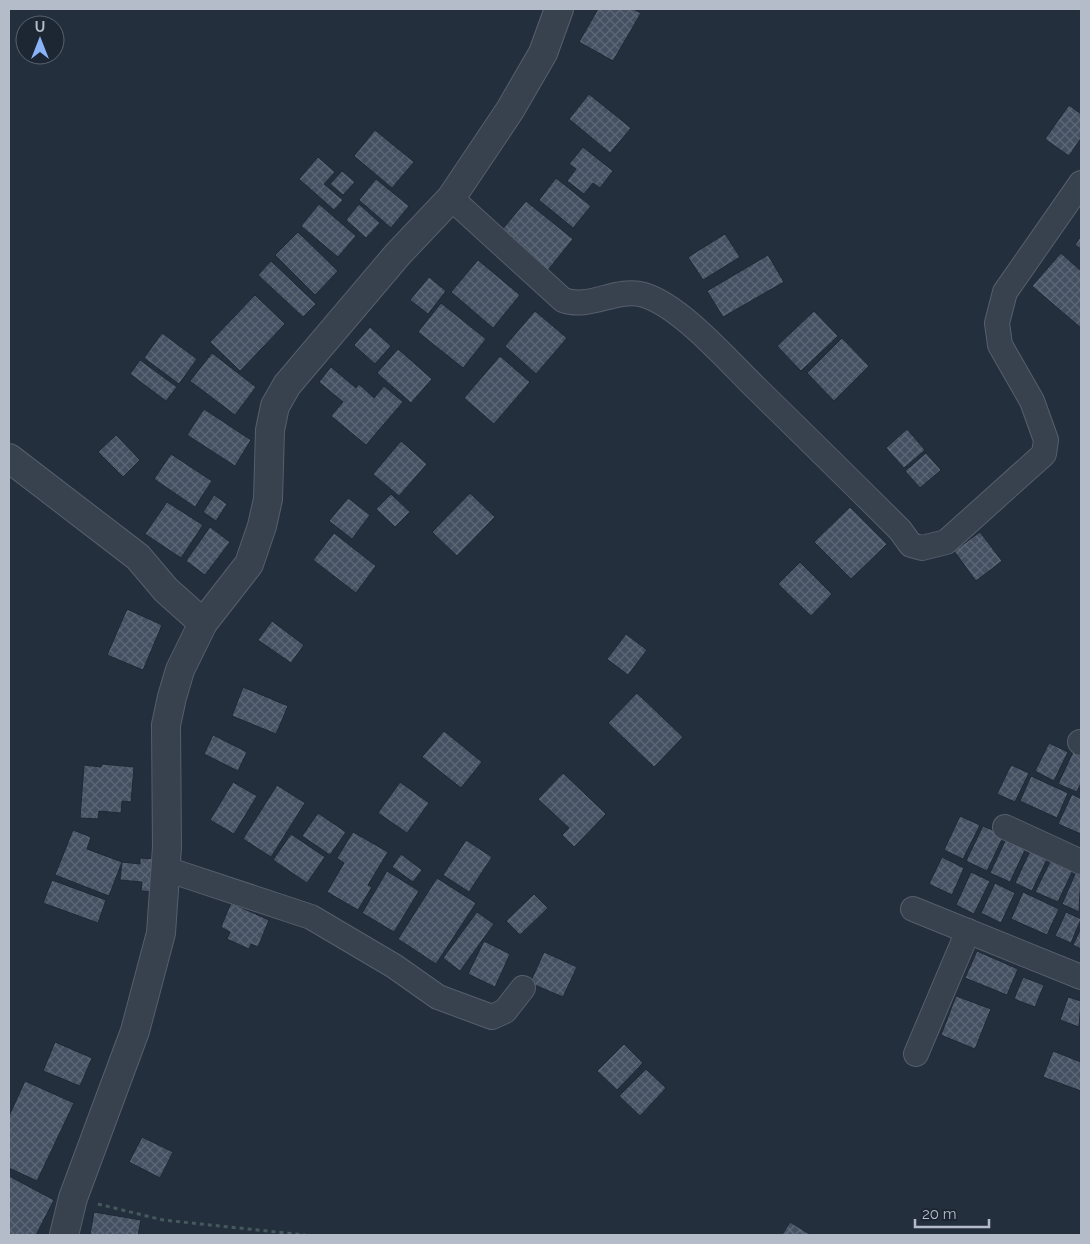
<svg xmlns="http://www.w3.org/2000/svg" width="1090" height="1244" font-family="Raleway,sans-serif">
	<defs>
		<pattern id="building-cross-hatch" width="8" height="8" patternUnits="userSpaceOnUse" patternTransform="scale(1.25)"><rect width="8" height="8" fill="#455162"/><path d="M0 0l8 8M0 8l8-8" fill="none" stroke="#5d6877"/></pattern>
	</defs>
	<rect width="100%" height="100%" fill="#242f3e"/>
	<g fill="url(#building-cross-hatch)" stroke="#1f2835">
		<path d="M598,9H633L641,13L613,61L579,42Z"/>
		<path d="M589,94L631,128L610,153L569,119Z"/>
		<path d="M1069,105L1081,114V138L1069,156L1045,139Z"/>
		<path d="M375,130L414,162L392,188L354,156Z"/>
		<path d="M583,147L613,171L600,188L593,183L584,194L567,181L576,169L569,164Z"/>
		<path d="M318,157L335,172L324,184L343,200L334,210L299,179Z"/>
		<path d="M342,171L355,182L343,195L330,184Z"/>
		<path d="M556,178L591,206L573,228L539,200Z"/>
		<path d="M376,179L409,206L391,228L359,200Z"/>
		<path d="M526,201L573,239L548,270L501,231Z"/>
		<path d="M319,204L356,236L338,257L301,226Z"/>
		<path d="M359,204L380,223L366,238L346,220Z"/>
		<path d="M298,232L338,271L315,295L275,255Z"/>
		<path d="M725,234L740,257L703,280L688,257Z"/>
		<path d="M1081,236V249L1075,245Z"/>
		<path d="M1061,253L1081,271V328L1032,286Z"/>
		<path d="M768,255L784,282L723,317L707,291Z"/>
		<path d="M478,260L520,295L493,328L451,292Z"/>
		<path d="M271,261L316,304L303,317L258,275Z"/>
		<path d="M429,277L446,291L428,314L410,300Z"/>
		<path d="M255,295L285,324L240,371L210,342Z"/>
		<path d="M441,303L486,339L463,368L418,332Z"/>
		<path d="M535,311L567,338L536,374L505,346Z"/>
		<path d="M814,311L838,336L801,371L777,346Z"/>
		<path d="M370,327L391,346L375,364L354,345Z"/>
		<path d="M162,333L197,359L179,384L144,358Z"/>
		<path d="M842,338L869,366L834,401L807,373Z"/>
		<path d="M398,349L432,379L411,403L377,373Z"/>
		<path d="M212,353L256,387L235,415L190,381Z"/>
		<path d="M500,356L530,382L494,424L464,398Z"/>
		<path d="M140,360L177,387L166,401L130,374Z"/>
		<path d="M331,367L356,388L359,384L374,398L384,386L403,402L366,445L331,416L343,402L319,382Z"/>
		<path d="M204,409L251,440L235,466L187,435Z"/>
		<path d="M907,429L925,450L904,468L886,448Z"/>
		<path d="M116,435L140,460L123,477L98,452Z"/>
		<path d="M401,441L427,464L399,496L373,474Z"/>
		<path d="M926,453L941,470L920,488L905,471Z"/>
		<path d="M171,454L212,481L195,507L154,479Z"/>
		<path d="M470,493L495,517L457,556L432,532Z"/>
		<path d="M391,494L410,512L395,527L376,509Z"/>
		<path d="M214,495L227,504L216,521L203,512Z"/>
		<path d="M348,498L370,515L352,539L329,521Z"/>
		<path d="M167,502L203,525L181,558L145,534Z"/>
		<path d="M850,507L887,544L851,579L814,542Z"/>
		<path d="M210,527L230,542L205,575L186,561Z"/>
		<path d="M980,532L1002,561L976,581L954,551Z"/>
		<path d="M334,533L376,566L356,593L313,560Z"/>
		<path d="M800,562L832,594L811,616L778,584Z"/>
		<path d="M127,609L162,625L143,670L107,655Z"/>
		<path d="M272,621L304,645L291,663L258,640Z"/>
		<path d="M626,634L647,650L628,675L607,659Z"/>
		<path d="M243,687L288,706L276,734L232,716Z"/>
		<path d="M637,693L683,737L654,767L608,723Z"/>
		<path d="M444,731L482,762L461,788L422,757Z"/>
		<path d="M213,735L247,752L238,771L204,754Z"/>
		<path d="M1049,743L1068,752L1054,781L1035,771Z"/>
		<path d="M1073,752L1081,755V783L1077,792L1058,784Z"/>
		<path d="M102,764L134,767L131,802L122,801L121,813L99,811L98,819L80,818L84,765L101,767Z"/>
		<path d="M1011,765L1029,773L1015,802L997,794Z"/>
		<path d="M563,773L606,814L574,847L562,835L569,828L538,799Z"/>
		<path d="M1031,776L1068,793L1057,818L1020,801Z"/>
		<path d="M233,782L257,796L234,834L210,820Z"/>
		<path d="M400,782L429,803L407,833L378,813Z"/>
		<path d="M277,785L305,803L271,857L243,839Z"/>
		<path d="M1072,794L1081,799V834L1058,824Z"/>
		<path d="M318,813L346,832L330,855L302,836Z"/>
		<path d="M960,816L980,825L963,859L944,850Z"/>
		<path d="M983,826L1004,835L987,871L966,861Z"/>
		<path d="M73,830L91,837L87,849L122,862L109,896L55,875Z"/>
		<path d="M353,832L388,852L368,885L372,887L358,910L327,892L344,863L337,858Z"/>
		<path d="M291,834L325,857L307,883L273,860Z"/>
		<path d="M1007,837L1027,846L1010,882L990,873Z"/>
		<path d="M466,840L492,857L469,892L443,875Z"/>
		<path d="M1031,849L1048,857L1032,891L1015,883Z"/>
		<path d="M401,854L422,870L413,882L392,867Z"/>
		<path d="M942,857L964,868L952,895L929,884Z"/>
		<path d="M140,858L156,859L153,892L141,891L142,882L120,880L122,862L140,864Z"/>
		<path d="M1051,860L1073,870L1058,902L1035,892Z"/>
		<path d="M387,871L419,891L394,932L362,913Z"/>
		<path d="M971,872L990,881L974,914L956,905Z"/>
		<path d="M1076,872L1081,874L1079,912L1062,904Z"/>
		<path d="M437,878L476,903L436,964L398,939Z"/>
		<path d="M52,880L106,900L98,923L43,903Z"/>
		<path d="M995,883L1015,893L1001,923L981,913Z"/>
		<path d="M1023,892L1059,909L1047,935L1011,919Z"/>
		<path d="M534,894L548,908L520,935L506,921Z"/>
		<path d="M231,903L269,920L258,947L251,944L249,949L227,939L230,932L221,927Z"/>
		<path d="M477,912L494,924L460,971L443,958Z"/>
		<path d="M1066,912L1081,919L1071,943L1055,936Z"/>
		<path d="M1081,928V949L1073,945Z"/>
		<path d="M484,941L510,954L495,987L468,974Z"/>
		<path d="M977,951L1018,969L1007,995L965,978Z"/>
		<path d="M544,952L577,967L563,997L530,983Z"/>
		<path d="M1023,977L1044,985L1035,1007L1014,999Z"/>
		<path d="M956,996L991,1009L975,1049L941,1035Z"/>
		<path d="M1068,997L1081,1001L1079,1027L1060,1020Z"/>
		<path d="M55,1042L92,1058L80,1086L43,1071Z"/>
		<path d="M624,1044L643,1063L617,1090L597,1071Z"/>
		<path d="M1053,1051L1081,1062V1091L1043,1077Z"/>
		<path d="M646,1069L666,1088L640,1116L619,1096Z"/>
		<path d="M25,1081L74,1103L37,1181L9,1168V1116Z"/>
		<path d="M142,1137L173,1152L160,1178L129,1162Z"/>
		<path d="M9,1176L54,1200L36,1235H9Z"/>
		<path d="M94,1212L141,1220L138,1235H90Z"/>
		<path d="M790,1222L811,1235H782Z"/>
	</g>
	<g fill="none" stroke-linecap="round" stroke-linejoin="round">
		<defs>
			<g id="minor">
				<path d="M451,198L563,300C590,310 616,287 644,295C681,306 729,362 757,389C805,436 853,483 900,530L911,545L922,548L946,542L1044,454L1046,440L1032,401L1000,345L997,323L1005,292L1081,183"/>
				<path d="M1080,742L1081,743"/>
				<path d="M1005,827L1081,862"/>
				<path d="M166,869L311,917L394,966L438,997L492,1017L505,1011L523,988"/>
				<path d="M913,909L1081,977"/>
				<path d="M916,1054L968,931"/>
			</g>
			<g id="tertiary">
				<path d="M9,458L138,557L166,590L203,623"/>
				<path d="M64,1235L73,1198L135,1031L161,933L167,847L166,725L172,697L180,670L203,623L249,564L262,526L268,499L270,430L275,406L287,385L398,254L451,198L510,110L543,53L559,9"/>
			</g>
		</defs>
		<use href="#minor" stroke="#565f6c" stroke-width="26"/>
		<use href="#tertiary" stroke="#565f6c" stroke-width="30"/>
		<path stroke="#44595c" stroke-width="3" stroke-dasharray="4 4" stroke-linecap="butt" d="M98,1204L163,1220L305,1235"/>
		<use href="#minor" stroke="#38414e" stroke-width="24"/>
		<use href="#tertiary" stroke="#38414e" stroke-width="28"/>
	</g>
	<rect width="1090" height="1244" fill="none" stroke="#b4bcc9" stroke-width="20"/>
	<g transform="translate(40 40)"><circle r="24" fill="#1d2633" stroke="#59626f"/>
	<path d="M0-4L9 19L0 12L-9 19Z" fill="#8ab4f8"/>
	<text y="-8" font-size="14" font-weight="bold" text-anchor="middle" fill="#b4bcc9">U</text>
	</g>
	<path d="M915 1219v8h74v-8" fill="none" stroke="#b4bcc9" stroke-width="2.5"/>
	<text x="922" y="1219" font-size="15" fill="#b4bcc9" stroke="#1d2633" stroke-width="4" paint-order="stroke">20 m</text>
</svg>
